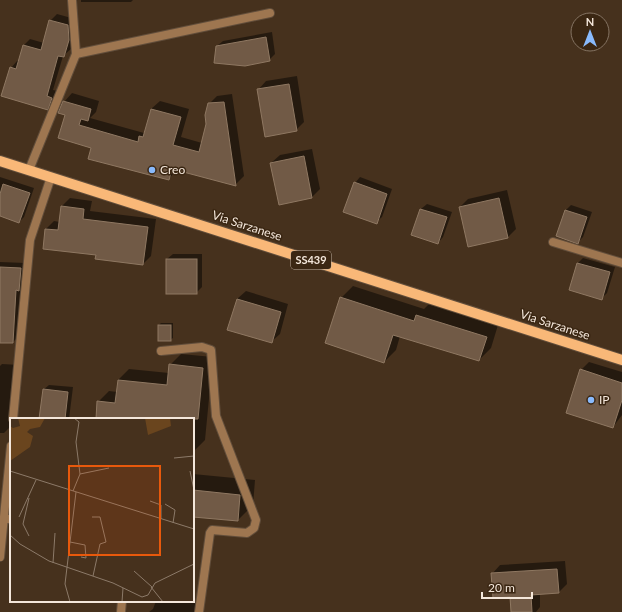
<svg xmlns="http://www.w3.org/2000/svg" width="622" height="612" font-family="Lato,sans-serif">
	<rect width="100%" height="100%" fill="#46311d"/>
	<g fill="#0007">
		<path d="M81,0H133L131,2H81Z"/>
		<path d="M57,14L75,19L76,32L71,49L63,56L53,90L58,91L54,102L47,109L11,68L17,61H19L24,45L30,39L44,43L50,21Z"/>
		<path d="M272,32L275,54L269,60L217,46L223,41Z"/>
		<path d="M297,76L304,122L296,130L258,90L266,81Z"/>
		<path d="M72,93L99,101L96,112L90,118L144,133L151,109L160,101L189,109L181,137L202,143L207,125L209,104L217,96L232,94L244,176L236,184L177,169L169,179L92,147L66,114L64,102Z"/>
		<path d="M312,149L320,189L312,197L271,163L280,155Z"/>
		<path d="M0,177L34,188L24,217L19,222L0,215Z"/>
		<path d="M360,177L392,189L382,217L376,222L355,183Z"/>
		<path d="M507,190L516,229L507,238L460,207L468,199Z"/>
		<path d="M70,198L92,201L90,211L156,219L151,256L143,264L97,255L46,229L54,221L60,222L62,206Z"/>
		<path d="M427,204L452,212L443,237L438,243L413,234L421,209Z"/>
		<path d="M571,205L592,212L583,237L578,242L557,235L566,210Z"/>
		<path d="M173,254H202V287L196,293L167,259Z"/>
		<path d="M583,258L615,267L607,293L602,298L578,263Z"/>
		<path d="M0,262L26,263L24,284L21,288L18,337L13,342H0Z"/>
		<path d="M353,286L424,309L429,304L498,325L491,348L479,360L400,336L396,350L384,362L341,298Z"/>
		<path d="M246,291L288,304L280,334L271,342L237,299Z"/>
		<path d="M161,323H173V338L170,340L159,325Z"/>
		<path d="M181,354L213,357L205,440L194,451L193,419H97L98,402L109,391L117,392L118,380L129,369L169,373L170,365Z"/>
		<path d="M589,362L622,372V415L613,427L581,370Z"/>
		<path d="M2,364L20,365L11,426L4,433H0V366Z"/>
		<path d="M49,385L73,387L69,419H40L43,390Z"/>
		<path d="M193,474L255,480L253,505L238,520L193,516Z"/>
		<path d="M565,561L567,584L559,592L540,594V607L536,612H512L511,596L492,574L500,565Z"/>
		<path d="M156,601H184L198,604L196,612H149L153,609Z"/>
	</g>
	<g fill="#715a46" stroke="#8f7862">
		<path d="M49,20L68,25L69,40L64,57L58,56L47,96L52,98L48,110L1,96L10,67L16,69L23,45L41,50Z"/>
		<path d="M266,37L270,61L245,66L214,63L216,46Z"/>
		<path d="M289,84L297,131L265,137L257,89Z"/>
		<path d="M63,101L91,109L88,121L81,119L79,125L138,142L139,136L143,137L151,109L181,117L173,145L199,152L206,124L205,115L208,103L224,102L236,186L172,169L169,180L88,159L91,148L58,138L65,115L58,113Z"/>
		<path d="M304,156L312,198L279,205L270,163Z"/>
		<path d="M354,182L387,194L377,224L343,212Z"/>
		<path d="M3,184L30,193L19,223L0,216V194Z"/>
		<path d="M499,198L508,238L468,247L459,207Z"/>
		<path d="M61,206L84,209L83,219L148,227L143,265L95,259L96,255L43,249L45,229L58,230Z"/>
		<path d="M420,209L447,217L438,244L411,235Z"/>
		<path d="M565,210L587,217L578,244L556,236Z"/>
		<rect x="166" y="259" width="31" height="35"/>
		<path d="M577,263L610,272L602,300L569,290Z"/>
		<path d="M0,267L21,268L19,291L16,290L13,343H0Z"/>
		<path d="M340,297L414,321L416,315L487,337L479,361L393,335L384,363L325,343Z"/>
		<path d="M237,299L281,312L272,343L227,330Z"/>
		<rect x="158" y="325" width="13" height="16"/>
		<path d="M169,364L203,368L198,419H96L97,401L115,403L118,380L167,385Z"/>
		<path d="M580,369L622,383V400L613,428L566,413Z"/>
		<path d="M43,389L68,392L65,419H39Z"/>
		<path d="M193,490L240,495L238,521L193,517Z"/>
		<path d="M557,569L559,593L531,595L532,612H511L510,597L493,598L491,573Z"/>
	</g>
	<g fill="none" stroke-linecap="round" stroke-linejoin="round">
		<defs>
			<g id="service">
				<path d="M553,242L622,263"/>
				<path d="M161,351L202,347L211,350L216,416L256,520L254,528L247,533L212,530L210,533L199,612"/>
				<path d="M5,519H11"/>
				<path d="M121,612L122,601"/>
			</g>
			<g id="minor">
				<path d="M76,54L270,13"/>
				<path d="M29,170L76,54L72,0"/>
				<path d="M13,419L30,240L51,177"/>
				<path d="M0,557L11,446"/>
			</g>
			<path id="primary" d="M0,161L622,360"/>
		</defs>
		<use href="#service" stroke="#624e3b" stroke-width="10"/>
		<use href="#minor" stroke="#624e3b" stroke-width="10"/>
		<use href="#primary" stroke="#624e3b" stroke-width="12"/>
		<use href="#service" stroke="#9e7650" stroke-width="8"/>
		<use href="#minor" stroke="#9e7650" stroke-width="8"/>
		<use href="#primary" stroke="#f9b878" stroke-width="10"/>
	</g>
	<g fill="#89bafc" stroke="#3b2713" stroke-width="1.5">
		<circle cx="152" cy="170" r="4"/>
		<circle cx="591" cy="400" r="4"/>
	</g>
	<g text-anchor="middle" stroke-width="3" stroke-linejoin="round" paint-order="stroke">
		<rect fill="#3b2713" stroke="#bcad9f" stroke-width="1" x="291" y="251" width="40" height="18" rx="3"/>
		<g font-size="11" font-weight="bold" fill="#f4e7db">
			<text x="311" y="264">SS439</text>
		</g>
		<g font-size="12" fill="#f4e7db" stroke="#3b2713" text-anchor="start">
			<text x="160" y="174">Creo</text>
			<text x="599" y="404">IP</text>
		</g>
		<g font-size="12" fill="#f4e7db" stroke="#3b2713">
			<text transform="translate(247 226) rotate(18)" y="4">Via Sarzanese</text>
			<text transform="translate(555 325) rotate(18)" y="4">Via Sarzanese</text>
		</g>
	</g>
	<g transform="translate(10 418)">
		<rect width="184" height="184" fill="#46311d"/>
		<path d="M8,0H35L30,9L20,11L17,14L23,18L20,29L0,43V8L3,10L10,8ZM135,0H160L161,8L138,17Z" fill="#6a451e"/>
		<path fill="none" stroke="#8c7a69" stroke-width="1" d="M164,40L184,38M0,53L184,111M180,53L184,72M70,56L99,50M63,73L70,56L66,24L69,4L64,0M140,83L151,87V101M155,86L165,92L163,105M9,99L26,62M82,99H90L96,124L90,126L83,158M0,117L10,126L39,143L103,165L132,179L138,177L145,165L184,146M19,118L13,106L19,80M60,124L75,127L76,140L71,139M43,145L45,115M124,153L142,169M141,169L153,184M60,184L55,166L66,74M112,184L113,170"/>
		<path fill="#e8590c" fill-opacity="0.15" stroke="#e8590c" stroke-width="2" d="M59,48H150V137H59Z"/>
		<rect width="184" height="184" fill="none" stroke="#f4e7db" stroke-width="2"/>
	</g>
	<g transform="translate(590 32)"><circle r="19" fill="#3b2713" stroke="#857463"/>
	<path d="M0-3L7 15L0 10L-7 15Z" fill="#89bafc"/>
	<text y="-6" font-size="11" font-weight="bold" text-anchor="middle" fill="#f4e7db">N</text>
	</g>
	<path d="M482 592v6h50v-6" fill="none" stroke="#f4e7db" stroke-width="2"/>
	<text x="488" y="592" font-size="12" fill="#f4e7db" stroke="#3b2713" stroke-width="3" paint-order="stroke">20 m</text>
</svg>
